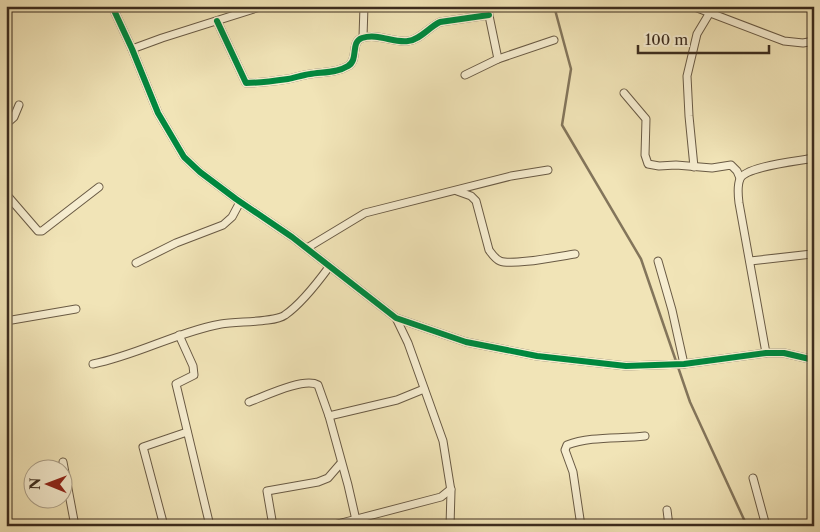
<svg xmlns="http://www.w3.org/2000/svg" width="820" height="532" font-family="'Libre Caslon Text',serif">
	<rect width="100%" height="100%" fill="#f1e4b7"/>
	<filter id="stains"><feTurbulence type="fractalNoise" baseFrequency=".004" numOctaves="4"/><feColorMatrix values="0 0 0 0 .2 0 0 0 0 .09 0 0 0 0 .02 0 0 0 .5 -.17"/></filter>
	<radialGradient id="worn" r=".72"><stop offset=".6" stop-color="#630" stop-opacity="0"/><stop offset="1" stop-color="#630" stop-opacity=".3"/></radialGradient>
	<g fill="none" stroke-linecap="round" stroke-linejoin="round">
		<path stroke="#83755b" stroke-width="2.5" d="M554,6L571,69L562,125L641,259L690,402L747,526"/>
		<defs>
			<g id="minor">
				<path d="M112,6L132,49L158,113L184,157L200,172L236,199L292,237L396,318L466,342L537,356L626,366L684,364L766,353H784L814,360"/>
				<path d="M487,6L498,59"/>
				<path d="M692,6L784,41L803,43L814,41"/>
				<path d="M217,21L246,83C260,83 274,81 288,79C295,78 302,75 310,74C322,72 337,73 348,66C359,60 350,42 362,38C378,33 393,43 408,41C420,40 429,27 440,22L489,15"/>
				<path d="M363,37L364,6"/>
				<path d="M132,49L162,38L263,6"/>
				<path d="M465,75L498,59L554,40"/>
				<path d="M624,93L646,119L645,155L648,164L659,166L676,165L712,168L731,165L737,171L740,178"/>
				<path d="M6,124L14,117L19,105"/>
				<path d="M694,167L689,116L687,76L697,34L709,14"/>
				<path d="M457,191L471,196L476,201L489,250C492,254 495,259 500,261C513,266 560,256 575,254"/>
				<path d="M6,194L38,231H42L99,187"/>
				<path d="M307,248L365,213L511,176L548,170"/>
				<path d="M658,261L672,310L684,364"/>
				<path d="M750,261L812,254"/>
				<path d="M136,263L176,243L223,225L232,217L240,202"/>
				<path d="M396,318L408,343L443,441L451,491L450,526"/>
				<path d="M6,321L76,309"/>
				<path d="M179,335L193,366L194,375L176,384L210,526"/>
				<path d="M766,353L739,203C738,195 737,186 740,179C745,166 800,161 814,158"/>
				<path d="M93,364C138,355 177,332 221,324C237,321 274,323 285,315C301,304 318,282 329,267"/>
				<path d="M249,402C265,396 304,377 318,385L329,416L348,485L356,520"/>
				<path d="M329,416L397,400L424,389"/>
				<path d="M63,462L75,526"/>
				<path d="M753,478L766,526"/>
				<path d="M667,510L669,526"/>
				<path d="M164,526L143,447L187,432"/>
				<path d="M273,526L267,491L318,482L328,478L341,463"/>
				<path d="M330,526L441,497L451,489"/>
				<path d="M581,526L573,472L565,450L567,445C591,436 619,439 645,436"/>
			</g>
		</defs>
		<use href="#minor" stroke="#695a44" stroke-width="9"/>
		<use href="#minor" stroke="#f6edd0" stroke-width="7"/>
		<defs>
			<g id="cycleway">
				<path d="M112,6L132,49L158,113L184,157L200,172L236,199L292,237L396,318L466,342L537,356L626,366L684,364L766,353H784L814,360"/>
				<path d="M217,21L246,83C260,83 274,81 288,79C295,78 302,75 310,74C322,72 337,73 348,66C359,60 350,42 362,38C378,33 393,43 408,41C420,40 429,27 440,22L489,15"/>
			</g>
		</defs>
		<use href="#cycleway" stroke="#f6edd0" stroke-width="9"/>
		<use href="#cycleway" stroke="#00873e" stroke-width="6"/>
	</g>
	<rect width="820" height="532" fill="none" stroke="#f1e4b7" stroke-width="25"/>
	<rect x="8" y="8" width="805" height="517" fill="none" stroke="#3c2c1e" stroke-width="2.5"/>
	<rect x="12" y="12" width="795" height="507" fill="none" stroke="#3c2c1e"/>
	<g transform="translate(48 484) rotate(271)"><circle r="24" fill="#f6edd0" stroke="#aca089"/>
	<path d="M0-4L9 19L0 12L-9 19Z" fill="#8f2418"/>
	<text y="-8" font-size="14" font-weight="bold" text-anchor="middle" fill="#3c2c1e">N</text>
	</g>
	<path d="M638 45v8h131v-8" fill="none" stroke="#3c2c1e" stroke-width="2.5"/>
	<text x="645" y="45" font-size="15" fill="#3c2c1e" stroke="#f6edd0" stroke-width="4" paint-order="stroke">100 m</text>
	<rect width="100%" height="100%" filter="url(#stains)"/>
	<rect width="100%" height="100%" fill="url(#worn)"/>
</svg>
